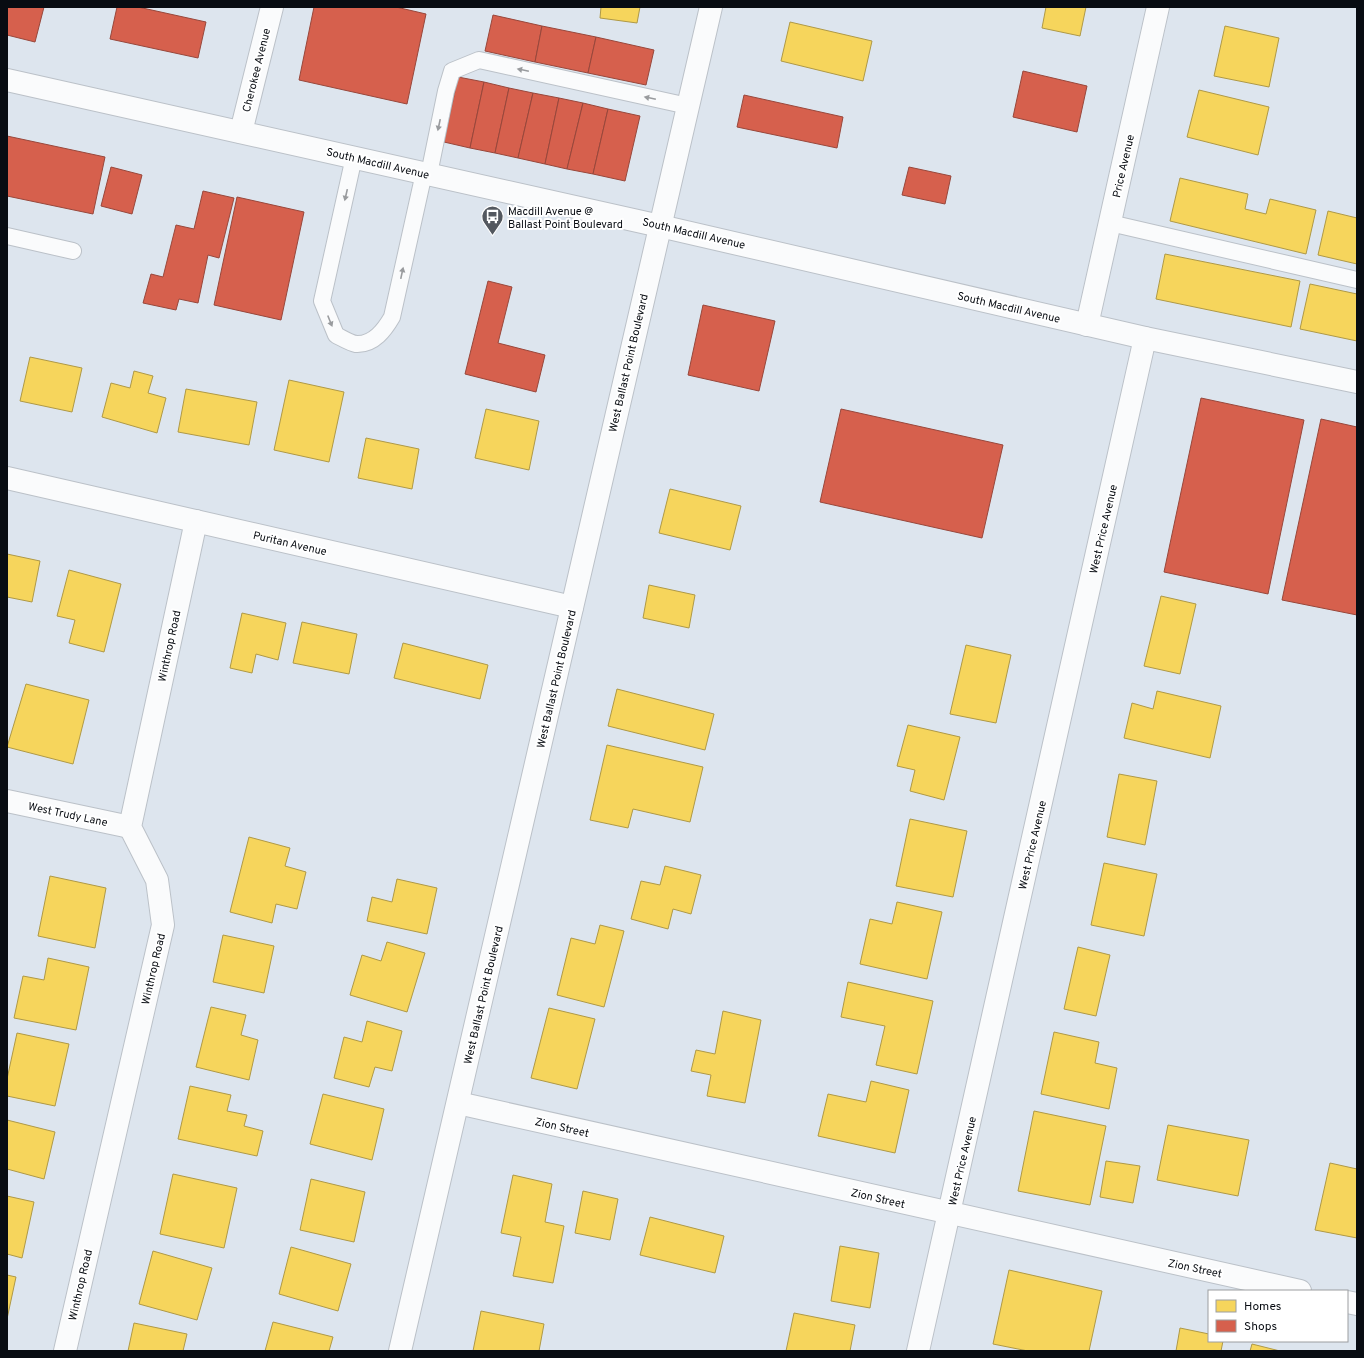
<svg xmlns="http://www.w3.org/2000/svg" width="1364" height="1358" font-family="Overpass,sans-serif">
	<rect width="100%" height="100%" fill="#dde5ee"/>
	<g fill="#f6d55c" stroke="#af9946">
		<path d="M601,7H640L637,23L600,18Z"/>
		<path d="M1046,7H1086L1080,36L1042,28Z"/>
		<path d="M790,22L872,41L863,81L781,61Z"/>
		<path d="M1225,26L1279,38L1269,87L1214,76Z"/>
		<path d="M1199,90L1269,107L1258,155L1187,137Z"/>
		<path d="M1180,178L1248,194L1245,209L1266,214L1270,199L1316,210L1306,254L1170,221Z"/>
		<path d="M1328,211L1357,218V264L1318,255Z"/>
		<path d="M1165,254L1300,281L1291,327L1156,299Z"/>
		<path d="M1310,284L1357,294V341L1300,329Z"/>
		<path d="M30,357L82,368L72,412L20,401Z"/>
		<path d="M134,371L153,376L148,393L166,398L157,433L102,417L111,383L130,388Z"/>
		<path d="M289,380L344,392L329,462L274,450Z"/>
		<path d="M186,389L257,402L249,445L178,432Z"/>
		<path d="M486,409L539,421L529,470L475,458Z"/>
		<path d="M366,438L419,449L412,489L358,478Z"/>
		<path d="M670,489L741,506L730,550L659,533Z"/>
		<path d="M7,554L40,561L32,602L7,597Z"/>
		<path d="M69,570L121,584L104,652L69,643L75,620L57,616Z"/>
		<path d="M649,585L695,595L689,628L643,618Z"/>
		<path d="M1161,596L1196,604L1180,674L1144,666Z"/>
		<path d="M242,613L286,623L278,660L256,654L252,673L230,668Z"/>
		<path d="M302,622L357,634L349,674L293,663Z"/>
		<path d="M403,643L488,665L480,699L394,678Z"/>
		<path d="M966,645L1011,655L996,723L950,714Z"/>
		<path d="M26,684L89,700L73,764L7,747Z"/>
		<path d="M617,689L714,714L705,750L608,726Z"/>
		<path d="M1157,691L1221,706L1210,758L1124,738L1132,703L1153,709Z"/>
		<path d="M908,725L960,737L944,800L910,791L915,770L897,766Z"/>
		<path d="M607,745L703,767L690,822L633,809L628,828L590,820Z"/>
		<path d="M1119,774L1157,781L1145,845L1107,837Z"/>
		<path d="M910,819L967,831L953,897L896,886Z"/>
		<path d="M249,837L290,848L285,866L306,872L297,909L276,904L272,923L230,912Z"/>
		<path d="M1104,863L1157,874L1144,936L1091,925Z"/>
		<path d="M665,866L701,875L691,914L673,909L668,929L631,919L641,881L660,885Z"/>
		<path d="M50,876L106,888L95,948L38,936Z"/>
		<path d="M397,879L437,888L427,934L367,921L372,897L392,902Z"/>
		<path d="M897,902L942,912L927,979L860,964L870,919L892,924Z"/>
		<path d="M600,925L624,931L604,1007L557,995L571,938L595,944Z"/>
		<path d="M223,935L274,946L264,993L213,982Z"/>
		<path d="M387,942L425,953L407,1012L350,995L362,955L381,961Z"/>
		<path d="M1078,947L1110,955L1096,1016L1064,1009Z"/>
		<path d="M48,958L89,967L76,1030L14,1018L23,976L44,980Z"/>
		<path d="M848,982L933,1001L917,1074L876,1065L885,1026L841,1017Z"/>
		<path d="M211,1007L246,1015L241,1035L258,1040L249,1080L196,1067Z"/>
		<path d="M549,1008L595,1019L577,1089L531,1078Z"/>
		<path d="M723,1011L761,1020L745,1103L707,1096L711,1075L691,1071L696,1050L715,1054Z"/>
		<path d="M367,1021L402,1031L392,1071L375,1067L369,1087L334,1078L344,1037L362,1042Z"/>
		<path d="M1054,1032L1099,1042L1095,1063L1117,1068L1109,1109L1041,1094Z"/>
		<path d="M17,1033L69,1044L55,1106L7,1096V1079Z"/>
		<path d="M871,1081L909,1090L895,1153L818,1136L828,1094L866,1102Z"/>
		<path d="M190,1086L231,1095L227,1111L247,1115L244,1126L263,1131L257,1156L178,1139Z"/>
		<path d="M323,1094L384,1109L372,1160L310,1144Z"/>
		<path d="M1034,1111L1106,1126L1090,1205L1018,1191Z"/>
		<path d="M7,1120L55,1132L44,1179L7,1169Z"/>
		<path d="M1168,1125L1249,1140L1238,1196L1157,1180Z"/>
		<path d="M1106,1161L1140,1166L1133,1203L1100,1197Z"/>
		<path d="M1330,1163L1357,1169V1238L1315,1230Z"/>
		<path d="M173,1174L237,1188L224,1248L160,1234Z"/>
		<path d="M513,1175L552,1184L545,1222L564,1226L553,1283L513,1276L521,1237L501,1233Z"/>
		<path d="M311,1179L365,1192L354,1242L300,1230Z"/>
		<path d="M583,1191L618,1199L610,1240L575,1233Z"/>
		<path d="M7,1196L34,1202L22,1258L7,1254Z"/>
		<path d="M650,1217L724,1236L715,1273L640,1255Z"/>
		<path d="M840,1246L879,1253L870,1308L831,1301Z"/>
		<path d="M291,1247L351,1264L338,1311L279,1294Z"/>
		<path d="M153,1251L212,1268L197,1320L139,1304Z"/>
		<path d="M1009,1270L1102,1291L1089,1351H1028L993,1344Z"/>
		<path d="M7,1275L16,1277L7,1319Z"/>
		<path d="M481,1311L544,1324L539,1351H473Z"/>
		<path d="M794,1313L855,1325L850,1351H786Z"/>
		<path d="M273,1322L333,1337L329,1351H265Z"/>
		<path d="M134,1323L187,1334L183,1351H128Z"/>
		<path d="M1180,1328L1209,1334V1341H1223L1221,1351H1176Z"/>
		<path d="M1252,1344L1280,1351H1250Z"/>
	</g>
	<g fill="#d6604d" stroke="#98473b">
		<path d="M7,7H44L35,42L7,35Z"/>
		<path d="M117,7H138L206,22L198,58L110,39Z"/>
		<path d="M314,7H396L426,14L407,104L299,80Z"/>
		<path d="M493,15L542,26L535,62L485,51Z"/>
		<path d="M542,26L596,37L588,73L535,62Z"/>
		<path d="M596,37L654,50L646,85L588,73Z"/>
		<path d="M1023,71L1087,86L1077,132L1013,117Z"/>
		<path d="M458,77L484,82L470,148L444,142Z"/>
		<path d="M484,82L509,88L495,153L470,148Z"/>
		<path d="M509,88L533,93L518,158L495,153Z"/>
		<path d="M533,93L559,98L545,164L518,158Z"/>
		<path d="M744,95L843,117L837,148L737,127Z"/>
		<path d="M559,98L583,103L567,169L545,164Z"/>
		<path d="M583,103L608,109L593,174L567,169Z"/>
		<path d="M608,109L640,116L625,181L593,174Z"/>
		<path d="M7,136L105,157L93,214L7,196Z"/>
		<path d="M111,167L142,175L132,214L101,206Z"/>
		<path d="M909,167L951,176L945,204L902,195Z"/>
		<path d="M203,191L234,198L219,258L208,255L198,303L179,299L176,310L143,303L151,274L163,277L176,225L194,229Z"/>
		<path d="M237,197L304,212L281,320L214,305Z"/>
		<path d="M488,281L512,287L498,343L545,355L536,392L465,374Z"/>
		<path d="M703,305L775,321L759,391L688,375Z"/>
		<path d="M1201,398L1304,420L1268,594L1164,572Z"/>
		<path d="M841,409L1003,445L982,538L820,502Z"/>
		<path d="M1321,419L1357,427V615L1282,600Z"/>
	</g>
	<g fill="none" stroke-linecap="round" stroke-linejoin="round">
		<defs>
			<g id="lane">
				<path d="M354,157L322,301L336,335C342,338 350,343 356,344C374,345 385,329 392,317L424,173"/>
				<path d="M429,174L446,91L452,71L479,60L688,106"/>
				<path d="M1110,223L1357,280"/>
				<path d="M7,236L73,251"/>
			</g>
			<g id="street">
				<path d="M241,132L272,7"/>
				<path d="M1087,325L1158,7"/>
				<path d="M7,478L572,607"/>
				<path d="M7,801L130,827"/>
				<path d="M458,1103L1300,1291"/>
				<path d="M1347,1302L1357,1304"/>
				<path d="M65,1351L163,925L157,880L130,827L196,521"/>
				<path d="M400,1351L711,7"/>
				<path d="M918,1351L1145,338"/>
			</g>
			<path id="secondary" d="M7,80L660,226L1145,338L1357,382"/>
		</defs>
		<use href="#lane" stroke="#bbc1c8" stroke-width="18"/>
		<use href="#street" stroke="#bbc1c8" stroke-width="24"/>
		<use href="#secondary" stroke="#bbc1c8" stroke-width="24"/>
		<use href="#lane" stroke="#fafbfc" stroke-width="16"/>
		<use href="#street" stroke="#fafbfc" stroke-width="22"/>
		<use href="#secondary" stroke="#fafbfc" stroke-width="22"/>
	</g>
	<defs><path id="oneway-solid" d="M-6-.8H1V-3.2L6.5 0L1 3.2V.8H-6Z"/></defs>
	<g fill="#999b9e">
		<use href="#oneway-solid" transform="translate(523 70) rotate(-168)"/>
		<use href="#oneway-solid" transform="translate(650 98) rotate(-168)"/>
		<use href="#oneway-solid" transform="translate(439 125) rotate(102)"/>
		<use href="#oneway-solid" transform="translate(346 195) rotate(103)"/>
		<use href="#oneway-solid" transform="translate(402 273) rotate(-78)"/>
		<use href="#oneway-solid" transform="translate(330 321) rotate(68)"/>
	</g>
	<defs>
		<symbol id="bus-pin" viewBox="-11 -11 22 30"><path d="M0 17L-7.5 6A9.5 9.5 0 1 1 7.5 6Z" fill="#53585f" stroke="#fff"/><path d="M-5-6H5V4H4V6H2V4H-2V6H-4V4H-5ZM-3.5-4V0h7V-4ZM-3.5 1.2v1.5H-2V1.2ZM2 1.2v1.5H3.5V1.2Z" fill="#fff"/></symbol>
	</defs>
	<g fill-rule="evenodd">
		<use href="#bus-pin" x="480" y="204" width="25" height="34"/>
	</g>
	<g text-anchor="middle" stroke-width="4" stroke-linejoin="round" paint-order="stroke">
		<g font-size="11" fill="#080c12" stroke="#fff">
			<text transform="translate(256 70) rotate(-76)" y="4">Cherokee Avenue</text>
			<text transform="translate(378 163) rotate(13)" y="4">South Macdill Avenue</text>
			<text transform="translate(1123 166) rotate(-77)" y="4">Price Avenue</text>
			<text transform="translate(694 233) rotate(13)" y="4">South Macdill Avenue</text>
			<text transform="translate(1009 307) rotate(13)" y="4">South Macdill Avenue</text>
			<text transform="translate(628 363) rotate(-77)" y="4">West Ballast Point Boulevard</text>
			<text transform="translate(1103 529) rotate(-77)" y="4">West Price Avenue</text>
			<text transform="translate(290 543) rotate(13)" y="4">Puritan Avenue</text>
			<text transform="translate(169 646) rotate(-78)" y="4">Winthrop Road</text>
			<text transform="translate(556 679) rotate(-77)" y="4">West Ballast Point Boulevard</text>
			<text transform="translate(68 814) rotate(12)" y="4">West Trudy Lane</text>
			<text transform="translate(1032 845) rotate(-77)" y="4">West Price Avenue</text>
			<text transform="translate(153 969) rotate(-77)" y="4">Winthrop Road</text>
			<text transform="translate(483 995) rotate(-77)" y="4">West Ballast Point Boulevard</text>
			<text transform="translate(562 1127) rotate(13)" y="4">Zion Street</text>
			<text transform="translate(962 1161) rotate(-77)" y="4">West Price Avenue</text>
			<text transform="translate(878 1198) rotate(13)" y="4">Zion Street</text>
			<text transform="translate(1195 1268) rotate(12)" y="4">Zion Street</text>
			<text transform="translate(80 1285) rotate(-77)" y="4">Winthrop Road</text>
		</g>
		<g font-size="11" fill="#080c12" stroke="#fff" text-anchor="start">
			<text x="508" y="215">Macdill Avenue @<tspan x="508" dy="13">Ballast Point Boulevard</tspan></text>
		</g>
	</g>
	<rect width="1364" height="1358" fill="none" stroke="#080c12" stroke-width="16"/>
	<rect x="1208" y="1290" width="140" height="52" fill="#ffffff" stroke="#9c9ea0"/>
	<rect x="1216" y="1300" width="20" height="12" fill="#f6d55c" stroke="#9c9ea0"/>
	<text x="1244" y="1310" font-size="12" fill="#080c12">Homes</text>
	<rect x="1216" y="1320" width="20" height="12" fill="#d6604d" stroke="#9c9ea0"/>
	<text x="1244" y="1330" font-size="12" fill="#080c12">Shops</text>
</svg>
